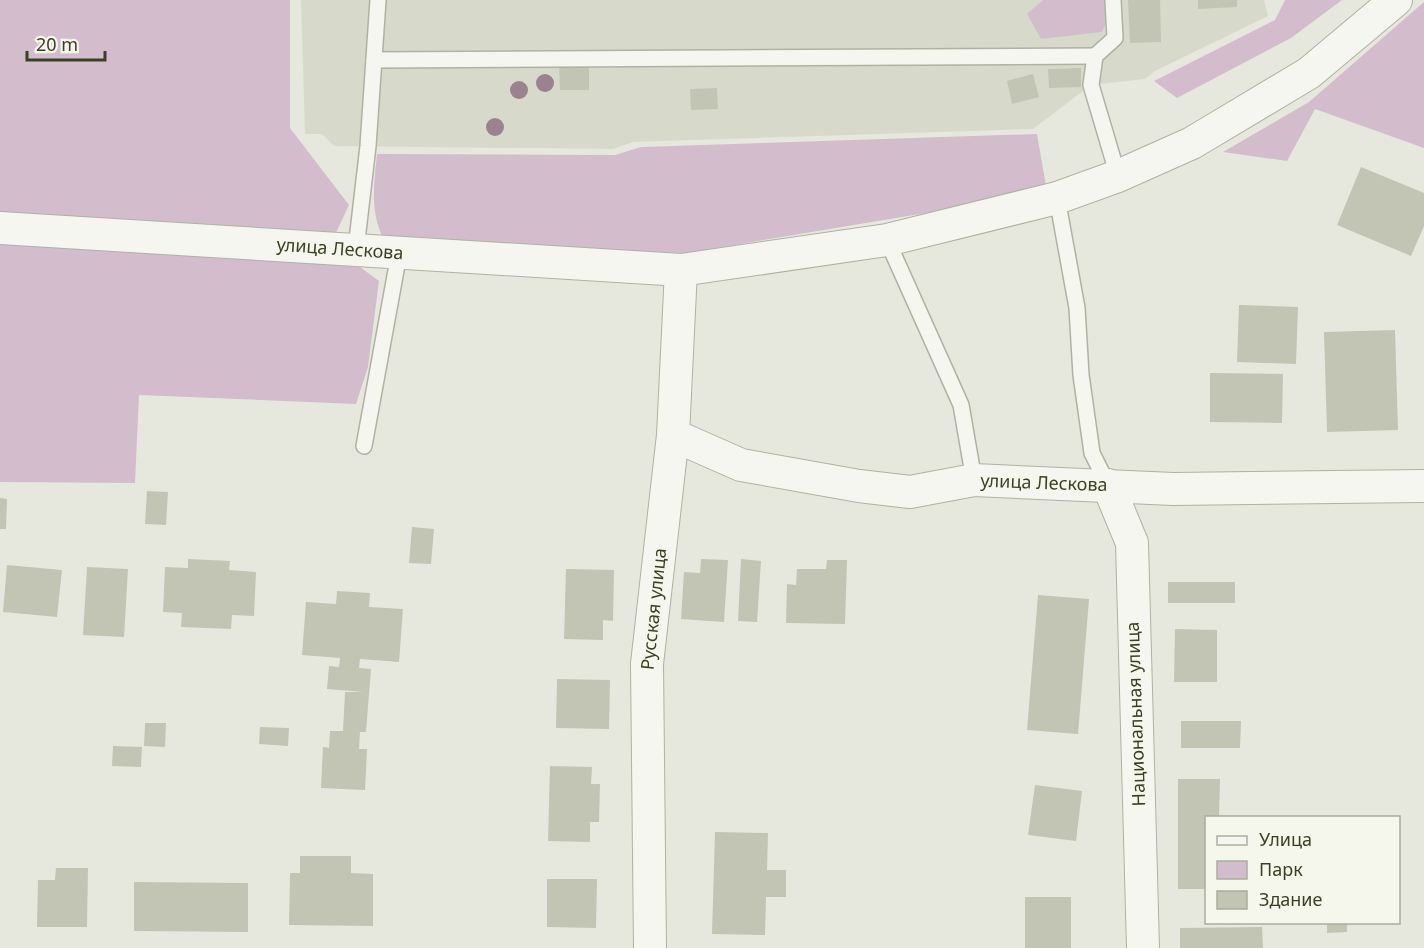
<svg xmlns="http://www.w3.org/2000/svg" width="1424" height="948" font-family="'Noto Sans',sans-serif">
	<rect width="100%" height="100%" fill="#e6e8dd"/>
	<path fill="#d7dacb" d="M301,0H1264L1268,16L1155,71L1145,79L1091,85L1033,129L633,142L613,149L334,146L322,134H305Z"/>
	<g fill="#d3bdcd">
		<path d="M0,0H290V128L349,205L334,237L0,219Z"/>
		<path d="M1043,0H1108L1111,10L1102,32L1041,39L1027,14Z"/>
		<path d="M1285,0H1342L1291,38L1177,98L1154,81L1275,20Z"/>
		<path d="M1424,2V148L1315,109L1287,161L1223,152L1309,102Z"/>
		<path d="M1037,134L1046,186L962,207L686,253L406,245L382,236C370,209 374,184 377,154L615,155L641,147Z"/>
		<path d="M0,240L360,267L379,281L368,367L356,404L139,395L135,483L0,482Z"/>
	</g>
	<g fill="#c2c5b4">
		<path d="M1128,0H1160L1161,42L1130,43Z"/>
		<path d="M1198,0H1237V7L1198,9Z"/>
		<path d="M589,61V90H560L559,62Z"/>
		<path d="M1081,68V87L1049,88L1048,69Z"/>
		<path d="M1033,74L1039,97L1012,104L1007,81Z"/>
		<path d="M717,88L718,109L691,110L690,89Z"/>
		<path d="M1361,167L1424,193V226L1411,256L1337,225Z"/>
		<path d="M1239,305L1298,307L1296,364L1237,362Z"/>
		<path d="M1395,330L1398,430L1327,432L1324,332Z"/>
		<path d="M1210,373L1283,374L1282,423L1210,422Z"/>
		<path d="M147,491L168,492L166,525L145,524Z"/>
		<path d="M0,498L7,499L6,529H0Z"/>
		<path d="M412,527L434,529L431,564L409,563Z"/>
		<path d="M188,559L230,561L229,570L256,572L254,616L232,615L231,629L181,627L182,613L163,612L165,567L188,568Z"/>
		<path d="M701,559L728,560L724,622L681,619L684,572L700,573Z"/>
		<path d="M741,559L761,561L757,622L738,621Z"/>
		<path d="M827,560H847L845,624L786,623L787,584L796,585L797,569H826Z"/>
		<path d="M7,565L62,570L57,617L3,612Z"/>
		<path d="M87,567L128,569L124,637L83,635Z"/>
		<path d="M566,569L614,570L613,621L603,620V640L564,639Z"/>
		<rect x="1168" y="582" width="67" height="21"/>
		<path d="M337,591L370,593L369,607L403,609L399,662L360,659L359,668L371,669L366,732H360L359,749H367L365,790L321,788L323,747L329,748L330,731H343L345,692H363L327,689L329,666L339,667L340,658L302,655L306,602L336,604Z"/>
		<path d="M1038,595L1089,599L1078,734L1027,730Z"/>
		<path d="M1175,629L1217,630V682H1174Z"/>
		<path d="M557,679L610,680L609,729L556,728Z"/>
		<path d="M1181,721H1241L1240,748H1181Z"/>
		<path d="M145,723H166L165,747L144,746Z"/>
		<path d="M260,727L289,728L288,746L259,744Z"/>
		<path d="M113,746L142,747L141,767L112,766Z"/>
		<path d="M550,766L592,767L591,784H600L599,822H590V842L548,841Z"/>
		<path d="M1178,779H1220L1219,818H1206V889H1178Z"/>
		<path d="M1035,785L1082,791L1076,841L1028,835Z"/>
		<path d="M715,832L768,833L767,870H786V897H766L765,935L712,934Z"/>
		<path d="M300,856H351V873L373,874V926L289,925L290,873H300Z"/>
		<path d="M56,868H88L87,927H37L38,880H55Z"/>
		<path d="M547,879H597L596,928L547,927Z"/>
		<path d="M134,882L248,883V932L134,931Z"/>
		<rect x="1025" y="897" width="46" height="51"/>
		<path d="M1327,922H1347V932L1327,933Z"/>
		<path d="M1262,927L1263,948H1180V928Z"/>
	</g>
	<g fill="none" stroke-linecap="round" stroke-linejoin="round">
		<defs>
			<g id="service">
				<path d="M1113,0L1115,38L1095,56L1091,85L1118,176"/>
				<path d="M374,60L1095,56"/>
				<path d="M1057,198L1077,308L1081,375L1092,453L1108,485"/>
				<path d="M887,240L961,405L974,480"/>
				<path d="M356,249L368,146L378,0"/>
				<path d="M364,446L399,254"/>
			</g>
			<g id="minor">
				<path d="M0,228L681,270L887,240L1057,198L1118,176L1192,143L1309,73L1396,0"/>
				<path d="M673,435L741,465L859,486L910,492L974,480L1173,489L1424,486"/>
				<path d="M1108,485L1132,543L1143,948"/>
				<path d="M650,948L647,664L673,435L681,270"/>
			</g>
		</defs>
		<use href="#service" stroke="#afb2a2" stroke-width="18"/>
		<use href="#minor" stroke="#afb2a2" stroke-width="34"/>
		<use href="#service" stroke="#f5f6f0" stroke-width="15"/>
		<use href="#minor" stroke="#f5f6f0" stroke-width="32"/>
	</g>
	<g fill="#9a838e">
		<circle cx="545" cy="83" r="9"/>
		<circle cx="519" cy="90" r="9"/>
		<circle cx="495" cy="127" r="9"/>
	</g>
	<g text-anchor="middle" stroke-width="4.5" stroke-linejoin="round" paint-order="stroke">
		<g font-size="18" fill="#3b4025" stroke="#f5f6ec">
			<text transform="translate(340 249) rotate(4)" y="6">улица Лескова</text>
			<text transform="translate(1044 483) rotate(2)" y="6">улица Лескова</text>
			<text transform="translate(654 609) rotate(-84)" y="6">Русская улица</text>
			<text transform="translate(1136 714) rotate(-92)" y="6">Национальная улица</text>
		</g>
	</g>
	<rect x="1205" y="816" width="195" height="108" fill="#f5f6ec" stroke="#abad9c" stroke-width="1.5"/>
	<rect x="1217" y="836" width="30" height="9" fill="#f5f6f0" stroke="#abad9c" stroke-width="1.5"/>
	<text x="1259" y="846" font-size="18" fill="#3b4025">Улица</text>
	<rect x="1217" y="861" width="30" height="18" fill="#d3bdcd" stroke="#abad9c" stroke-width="1.5"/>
	<text x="1259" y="876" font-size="18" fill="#3b4025">Парк</text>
	<rect x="1217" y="891" width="30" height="18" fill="#c2c5b4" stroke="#abad9c" stroke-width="1.5"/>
	<text x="1259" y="906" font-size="18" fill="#3b4025">Здание</text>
	<path d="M27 51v9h78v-9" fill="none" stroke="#3b4025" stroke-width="3"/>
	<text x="36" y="51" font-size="18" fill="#3b4025" stroke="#f5f6ec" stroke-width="4.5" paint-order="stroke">20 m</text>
</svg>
